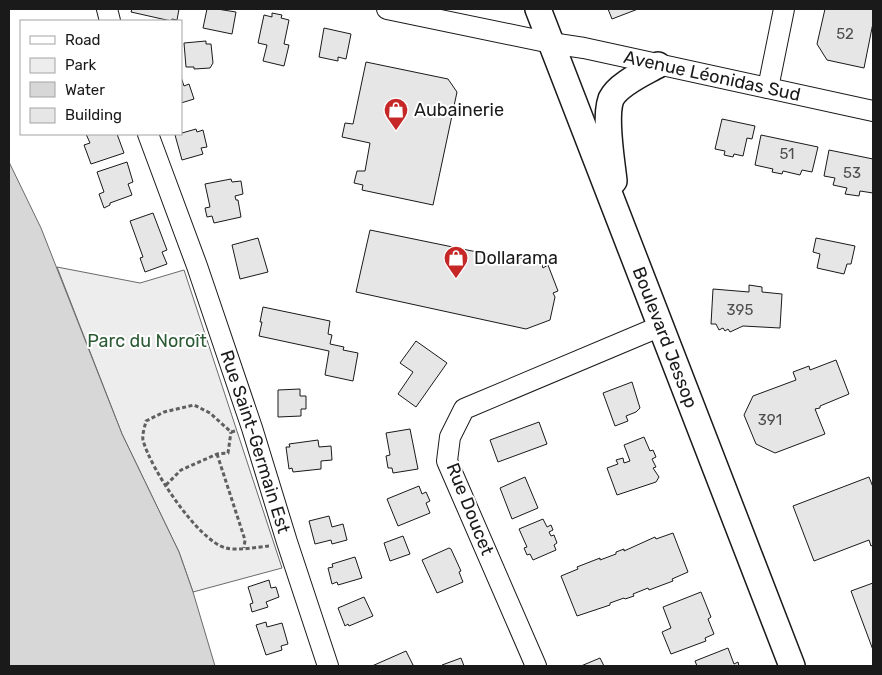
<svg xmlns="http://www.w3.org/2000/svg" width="882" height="675" font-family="Rubik,sans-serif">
	<rect width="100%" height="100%" fill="#fff"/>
	<path fill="#ededed" stroke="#6a6a6a" d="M57,267L140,283L184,270L282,568L193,592L179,552L122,434Z"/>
	<path fill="#d7d7d7" stroke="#6a6a6a" d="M9,162L41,228L122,434L179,552L193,592L215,666H9Z"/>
	<g fill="#e6e6e6" stroke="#1a1a1a">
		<path d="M132,9H179L177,20L172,19L171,21L131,12Z"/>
		<path d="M207,9H217L236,12L232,34L203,28Z"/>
		<path d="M608,9H638L612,19Z"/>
		<path d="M825,9H873V23L864,68L827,60L817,44Z"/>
		<path d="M272,13L282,15L281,18L289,20L284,44L289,45L284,66L263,61L267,45L258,43L264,15L272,17Z"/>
		<path d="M324,28L351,34L346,59L338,57V61L319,57Z"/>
		<path d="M206,41V44H211L213,63L210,68L194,69V67H186L184,43Z"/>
		<path d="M366,62L448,79L457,92L433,205L362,190L363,185L354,183L357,171H365L370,143L342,137L345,123L353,124Z"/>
		<path d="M181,77L184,86L189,84L194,99L181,103Z"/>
		<path d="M722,119L755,126L752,139L747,138L743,156L734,154L733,157L724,155L725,151L715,149Z"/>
		<path d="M196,129L197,132L203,130L207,147L201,148L203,154L182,160L175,135Z"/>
		<path d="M86,134H117L124,153L91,164L84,145L90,143Z"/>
		<path d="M761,135L818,147L812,172L802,170L800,175L783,171L782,174L772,172L773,169L755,165Z"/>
		<path d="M829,150L873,159V193L860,191L859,196L845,194L847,188L833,185L835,178L824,176Z"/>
		<path d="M127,162L133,182L128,184L132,195L110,203V205L104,208L99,194L104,192L97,172Z"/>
		<path d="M231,179L232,182L241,181L243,194L235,196L236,200H238L241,217L214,223L212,216L207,217L205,208L210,207L205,184Z"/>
		<path d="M153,213L167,250L162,252L167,264L145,272L140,258L143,257L130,221Z"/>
		<path d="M370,230L516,260V257L541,262L543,268L548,265L558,291L553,293L555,297L550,320L526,329L356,292Z"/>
		<path d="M258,238L268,272L240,279L232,245Z"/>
		<path d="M816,238L855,246L851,264H847L844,274L817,268L820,254L813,252Z"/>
		<path d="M749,285L762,287V292L782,294L780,328L743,326L730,332L728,329L725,331L723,328L719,330L716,324H711L713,289L749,292Z"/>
		<path d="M263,307L330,321L328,334L332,335L330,344L344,347L343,350L358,353L353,381L325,375L329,351L259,336L262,322H260Z"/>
		<path d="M416,341L447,363L416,407L398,394L413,372L400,363Z"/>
		<path d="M836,360L849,394L820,406V408L815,409L825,434L775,453L756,444L744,415L753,396L796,380L793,372L809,366L810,370Z"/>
		<path d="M632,382L640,408L636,412L626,416L628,421L615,426L603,393Z"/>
		<path d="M300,389V396H306V409H301V416L278,417V390Z"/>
		<path d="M539,422L547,444L498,462L490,440Z"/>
		<path d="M410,429L418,469L393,473L392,468H388L386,456L390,455L386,433Z"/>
		<path d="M644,437L650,451L653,450L656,457L652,459L656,467L653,468L659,477L656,482L617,495L607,468L618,464L616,460L623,458L624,463L630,461L624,445Z"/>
		<path d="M318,440L319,447L331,446L332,460L321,461V469L293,472L292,468L289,469L286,447H290L289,444Z"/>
		<path d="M525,477L538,508L512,519L500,488Z"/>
		<path d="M869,477L873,487V545L871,546L869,540L814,561L793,506Z"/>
		<path d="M419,486L422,494L426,492L430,501L426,503L430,513L398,526L387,499Z"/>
		<path d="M329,516L332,527L343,524L347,540L332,544L331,540L315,544L309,521Z"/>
		<path d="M543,519L547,527L551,525L553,530L549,532L551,536L554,535L557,543L554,545L556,550L533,560L530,554L527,555L524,548L527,547L519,529Z"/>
		<path d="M673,533L688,572L672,579L673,581L649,590L648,588L633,594L634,596L625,599L624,598L610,603V605L577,616L561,576L578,569L577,567L600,558V560L616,554V552L624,549V551L655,537L656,539Z"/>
		<path d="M403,536L410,554L390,561L384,543Z"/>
		<path d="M449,548L451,549L461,571L459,572L463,582L437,593L422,560Z"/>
		<path d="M355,557L362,578L338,585L337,582L332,584L328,568L333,567L332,564Z"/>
		<path d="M269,580L271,588L276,587L279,597L266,602L268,607L252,612L250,604L253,603L248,587Z"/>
		<path d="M873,583V650L851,591Z"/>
		<path d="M701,592L711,617L708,619L714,634L705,638L706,641L671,654L662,632L671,628L663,607Z"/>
		<path d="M364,597L373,616L349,626L348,624L345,626L338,608Z"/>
		<path d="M266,622L267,627L282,623L288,644L281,646L282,650L266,655L256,625Z"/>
		<path d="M728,648L734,664L738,662L739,666H697L695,661Z"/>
		<path d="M406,651L413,665L411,666H372Z"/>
		<path d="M461,658L464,666H443L442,665Z"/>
		<path d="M600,658L604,666H581Z"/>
	</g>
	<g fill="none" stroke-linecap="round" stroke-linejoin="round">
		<defs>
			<g id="minor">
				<path d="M107,9L110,21"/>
				<path id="s1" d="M387,9L551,43L584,48L873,111"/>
				<path d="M768,88L784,9"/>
				<path id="s2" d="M148,134L197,266L252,428L287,542L328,666"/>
				<path d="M536,666L447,461L450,437L464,409L661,326"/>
			</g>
			<g id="major">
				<path id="s3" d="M538,9L792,666"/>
				<path d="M614,181C612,161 604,118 611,99C618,84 644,73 658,65"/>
			</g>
		</defs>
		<use href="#minor" stroke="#1a1a1a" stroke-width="22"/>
		<use href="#major" stroke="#1a1a1a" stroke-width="28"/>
		<g stroke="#5f5f5f" stroke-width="3" stroke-dasharray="4 2.5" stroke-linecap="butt">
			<path d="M235,431L231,432L210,413L194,405L164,412L146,421C145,426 142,434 143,440C150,468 198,541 226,548C239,551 256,547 269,546"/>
			<path d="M217,454L245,540L244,548"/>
			<path d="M166,485L181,470L217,454L228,453L231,432"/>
		</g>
		<use href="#minor" stroke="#fff" stroke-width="20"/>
		<use href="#major" stroke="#fff" stroke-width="25"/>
	</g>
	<defs>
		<symbol id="shop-pin" viewBox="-11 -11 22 30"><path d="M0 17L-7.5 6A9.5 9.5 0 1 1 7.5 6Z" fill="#c62828" stroke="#fff"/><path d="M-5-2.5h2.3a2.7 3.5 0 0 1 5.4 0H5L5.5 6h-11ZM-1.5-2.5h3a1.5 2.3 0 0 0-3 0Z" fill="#fff"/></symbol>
	</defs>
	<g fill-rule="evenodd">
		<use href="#shop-pin" x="382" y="96" width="28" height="38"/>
		<use href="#shop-pin" x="442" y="244" width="28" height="38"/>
	</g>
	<g text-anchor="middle" stroke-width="4" stroke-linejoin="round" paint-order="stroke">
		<g font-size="15" fill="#4d4d4d">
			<text x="845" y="39">52</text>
			<text x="787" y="159">51</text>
			<text x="852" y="178">53</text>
			<text x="740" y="315">395</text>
			<text x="770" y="425">391</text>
		</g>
		<g font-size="18" fill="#1a1a1a" stroke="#fff">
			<text dy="6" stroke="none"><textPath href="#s1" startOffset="332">Avenue Léonidas Sud</textPath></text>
			<text dy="6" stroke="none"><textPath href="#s3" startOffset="352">Boulevard Jessop</textPath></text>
			<text dy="6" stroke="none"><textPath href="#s2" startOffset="326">Rue Saint-Germain Est</textPath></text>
			<text transform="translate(470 509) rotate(68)" y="6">Rue Doucet</text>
		</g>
		<g font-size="18" fill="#1a1a1a" stroke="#fff" text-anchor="start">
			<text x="414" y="116">Aubainerie</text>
			<text x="474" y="264">Dollarama</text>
		</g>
		<g font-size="18" fill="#2b5a34" stroke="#fff">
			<text x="147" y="347">Parc du Noroît</text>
		</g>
	</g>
	<rect width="882" height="675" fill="none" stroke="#1a1a1a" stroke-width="20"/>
	<rect x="20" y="20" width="162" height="115" fill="#ffffff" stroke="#a3a3a3"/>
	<rect x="30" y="36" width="25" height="8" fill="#ffffff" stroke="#a3a3a3"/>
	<text x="65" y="45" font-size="15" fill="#1a1a1a">Road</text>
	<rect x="30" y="58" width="25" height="15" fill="#ededed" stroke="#a3a3a3"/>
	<text x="65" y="70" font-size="15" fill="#1a1a1a">Park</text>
	<rect x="30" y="82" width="25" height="15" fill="#d7d7d7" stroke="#a3a3a3"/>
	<text x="65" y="95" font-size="15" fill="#1a1a1a">Water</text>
	<rect x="30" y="108" width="25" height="15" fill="#e6e6e6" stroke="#a3a3a3"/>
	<text x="65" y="120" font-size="15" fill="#1a1a1a">Building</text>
</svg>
